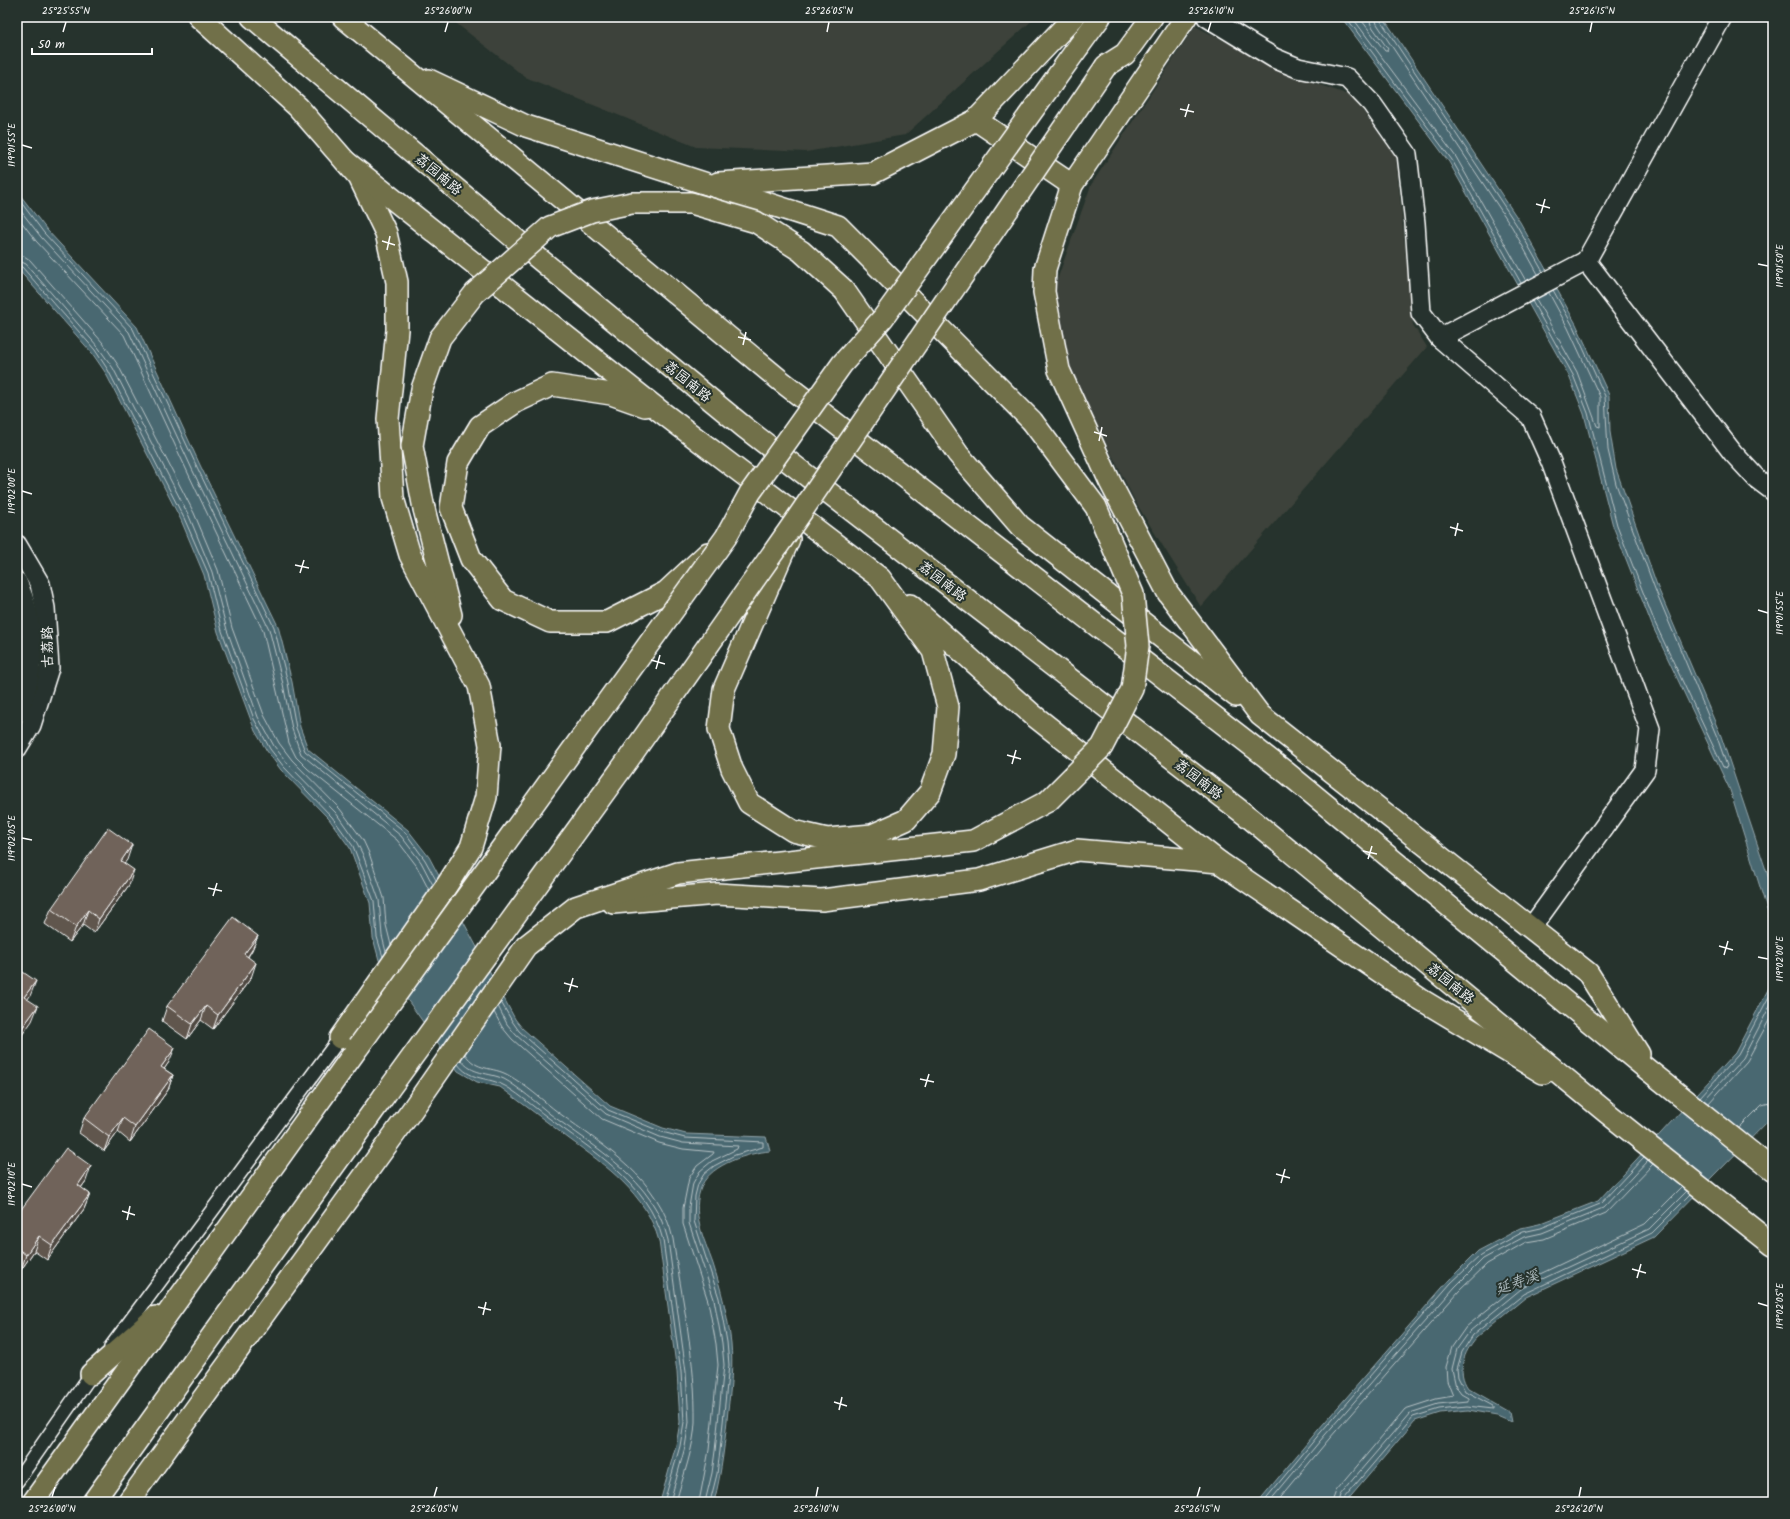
<svg xmlns="http://www.w3.org/2000/svg" width="1790" height="1519" font-family="Kalam,'LXGW WenKai TC',sans-serif">
	<rect width="100%" height="100%" fill="#26332d"/>
	<filter id="ink" filterUnits="userSpaceOnUse"><feTurbulence type="fractalNoise" baseFrequency=".025" numOctaves="2"/><feDisplacementMap in="SourceGraphic" scale="8" xChannelSelector="R" yChannelSelector="G"/><feConvolveMatrix kernelMatrix="1 2 1 2 8 2 1 2 1" color-interpolation-filters="sRGB"/></filter>
	<g filter="url(#ink)">
		<g fill="#3c423a">
			<path d="M448,17H1036L905,135L806,152L696,147L525,77Z"/>
			<path d="M1195,26L1291,75L1352,96L1396,157L1413,325L1427,347L1201,607L1136,503L1071,373L1052,294L1091,185Z"/>
		</g>
		<g fill="#4a6871" stroke="#92a4aa">
			<path d="M1341,17H1383L1520,222L1576,324L1609,395L1610,432L1616,469L1658,588L1721,736L1773,891V929L1730,790L1652,625L1613,526L1584,414L1569,376L1449,162Z"/>
			<path d="M17,191L47,230L137,327L200,465L278,626L292,682L300,727L308,749L408,830L429,857L515,1019L522,1028L610,1106L663,1128L686,1134L766,1137L770,1151C748,1153 712,1164 702,1185C690,1213 704,1238 713,1264C721,1289 728,1317 731,1343C733,1366 731,1387 728,1410C725,1441 722,1471 714,1502H660L676,1445L680,1422L677,1372L659,1241C646,1193 606,1166 568,1138C546,1121 523,1104 500,1087L477,1082L458,1071L379,960L373,938L370,903L350,848L329,819L281,770L267,751L255,731L218,632L204,575L181,520L105,372L92,353L17,268Z"/>
			<path d="M1773,980V1116L1654,1237L1526,1297L1476,1338C1464,1352 1456,1371 1468,1388L1509,1411L1511,1421L1497,1415L1468,1410L1440,1413L1415,1421L1346,1502H1258L1318,1430L1449,1280L1478,1251L1521,1228L1539,1224L1598,1201L1735,1053Z"/>
		</g>
		<g fill="none" stroke-linecap="round" stroke-linejoin="round">
			<g stroke="#b7c3c6" stroke-width="1">
				<path d="M1346,17L1452,160L1521,283"/>
				<path d="M1352,17L1456,157L1526,281"/>
				<path d="M1359,17L1385,51H1387L1388,49L1371,25L1369,17"/>
				<path d="M1375,17L1377,24L1512,227L1538,274"/>
				<path d="M1380,17L1381,21L1516,224L1543,272"/>
				<path d="M17,197L44,233L133,329L197,467L274,627L288,683L296,728L305,751L405,832L425,860L436,880"/>
				<path d="M17,206L41,237L129,332L192,469L269,629L283,684L292,729L301,754L401,836L421,862L433,885"/>
				<path d="M17,216L36,241L124,335L187,471L263,631L289,743L296,757L308,769L397,840L416,865L429,890"/>
				<path d="M17,254L24,256L30,260L103,343L118,365L194,513L218,570L232,628L264,715L279,743L292,760L340,809L363,840L369,853L384,898L386,925L391,945"/>
				<path d="M17,260L26,264L98,347L113,368L189,516L212,572L227,630L258,717L274,746L288,764L336,813L357,843L363,855L379,900L382,936L386,952"/>
				<path d="M17,265L22,267L95,350L108,370L184,518L208,573L222,631L254,719L270,749L284,767L332,817L353,846L374,901L377,937L383,957"/>
				<path d="M1536,299L1577,372L1597,426L1600,427V397L1568,328L1549,293"/>
				<path d="M1532,301L1573,375L1588,413L1617,525L1655,623L1723,767L1726,768L1727,766L1717,737L1655,589L1616,484L1608,450L1605,396L1573,326L1553,290"/>
				<path d="M501,1002L512,1021L519,1031L608,1110L662,1132L685,1138L763,1142V1147L735,1155L714,1166L704,1174L698,1184L695,1196L694,1221L719,1298L727,1342L729,1365L720,1451L717,1474L710,1502"/>
				<path d="M498,1006L507,1024L516,1035L606,1114L660,1137L683,1143L738,1146L737,1149L712,1161L700,1171L693,1183L689,1207V1223L714,1299L722,1343L724,1365L715,1451L712,1473L705,1502"/>
				<path d="M494,1012L502,1027L512,1039L602,1119L659,1143L683,1149L714,1152L713,1154L697,1166L689,1178L683,1208V1224L708,1301L716,1344L718,1365L709,1450L699,1502"/>
				<path d="M465,1054C477,1072 492,1066 508,1075C526,1085 542,1100 559,1113C605,1147 660,1179 673,1239C682,1298 696,1362 695,1422C694,1448 683,1476 676,1502"/>
				<path d="M461,1060C472,1075 488,1072 504,1079C517,1086 538,1104 550,1114C596,1148 654,1180 668,1240L686,1372L689,1422L685,1447L670,1502"/>
				<path d="M458,1064C469,1080 486,1077 501,1084C513,1089 535,1108 546,1116C591,1150 648,1182 663,1240L681,1372L684,1422L680,1446L664,1502"/>
				<path d="M1700,1097L1738,1055L1773,989"/>
				<path d="M1704,1100L1743,1058L1773,1000"/>
				<path d="M1708,1104L1747,1061L1773,1013"/>
				<path d="M1739,1128L1762,1105L1773,1102"/>
				<path d="M1263,1502L1321,1432L1451,1283L1481,1255L1523,1232L1541,1228L1600,1204L1644,1157"/>
				<path d="M1269,1502L1325,1435L1455,1287L1483,1259L1524,1237L1542,1233L1603,1208L1648,1160"/>
				<path d="M1277,1502L1329,1439L1459,1291L1487,1264L1526,1242L1544,1239L1606,1213L1653,1164"/>
				<path d="M1332,1502L1336,1491L1405,1409L1436,1399L1453,1396L1447,1381L1446,1367L1452,1347L1466,1327L1519,1284L1645,1224L1682,1187"/>
				<path d="M1338,1502L1340,1495L1360,1471L1410,1413L1438,1404L1468,1401V1398L1461,1394L1456,1387L1452,1369L1457,1349L1470,1331L1521,1289L1649,1229L1687,1191"/>
				<path d="M1343,1502L1344,1498L1413,1417L1439,1409L1467,1406L1493,1409V1406L1465,1391L1458,1377L1457,1369L1462,1352L1473,1335L1524,1294L1652,1233L1691,1194"/>
			</g>
			<defs>
				<g id="street">
					<path d="M111,1347L340,1038"/>
					<path d="M17,1481L95,1369"/>
				</g>
				<g id="secondary">
					<path d="M1207,17L1274,58L1298,68L1347,78L1372,104L1407,154L1415,223L1421,313L1440,338L1586,261"/>
					<path d="M1722,17L1586,261L1733,453L1757,479L1773,491"/>
					<path d="M1440,338L1531,417L1551,462L1650,729L1645,770L1531,928"/>
					<path d="M17,545L40,584L45,608L49,668L31,725L17,748"/>
					<path d="M17,582C35,621 37,673 17,713"/>
				</g>
				<g id="primary">
					<path d="M199,17L298,107L359,177L386,233L397,282V330L388,419L393,498L410,555L479,686L490,745L486,797L471,847L447,885L340,1038"/>
					<path d="M252,17L532,253L744,427L1251,819L1606,1112L1773,1245"/>
					<path d="M343,17L781,381L1287,773L1648,1070L1773,1170"/>
					<path d="M1186,17L1072,185L1045,269L1044,292L1059,370L1110,482L1168,593L1260,715L1588,973L1639,1054"/>
					<path d="M1079,46L1100,17"/>
					<path d="M1106,66L1125,54L1152,17"/>
					<path d="M429,80L526,126L838,226L1032,421"/>
					<path d="M976,120L1072,185"/>
					<path d="M345,161L660,411L880,578L933,651L948,707L944,754L930,792L906,820L872,835L827,839L793,831L749,803L732,769L719,729L724,689L789,539"/>
					<path d="M718,183L873,173L976,120L1074,17"/>
					<path d="M844,290L958,454L1020,526L1236,696"/>
					<path d="M645,406L611,394L552,385L516,402L480,426L458,463L451,508L471,559L503,600L550,622H607L666,592L708,553"/>
					<path d="M424,509L451,615"/>
					<path d="M910,605L1033,715L1219,862L1420,999L1543,1073"/>
					<path d="M613,903L717,894L822,900L979,880L1077,850L1219,862"/>
					<path d="M91,1374L155,1317"/>
					<path d="M33,1502L359,1046"/>
					<path d="M93,1502L384,1096"/>
					<path d="M128,1502L412,1110L526,946L576,907L678,873L973,841L1048,801"/>
				</g>
			</defs>
			<use href="#street" stroke="#fff" stroke-width="16"/>
			<use href="#secondary" stroke="#fff" stroke-width="22"/>
			<use href="#primary" stroke="#fff" stroke-width="24"/>
			<use href="#street" stroke="#26332d" stroke-width="13"/>
			<use href="#secondary" stroke="#26332d" stroke-width="19"/>
			<use href="#primary" stroke="#71704a" stroke-width="21"/>
			<defs>
				<g id="primary-bridge">
					<path d="M1032,421L1096,507L1133,594L1138,646L1132,689L1102,747L1048,801"/>
					<path d="M424,509L412,446L422,389L440,338L475,293L550,227L592,211L632,203H691L756,222L801,251L844,290"/>
					<path d="M359,1046L726,537L750,493L842,364L883,318L1079,46"/>
					<path d="M384,1096L630,757L796,520L1106,66"/>
				</g>
			</defs>
			<use href="#primary-bridge" stroke="#fff" stroke-width="24" stroke-linecap="butt"/>
			<use href="#primary-bridge" stroke="#71704a" stroke-width="21"/>
		</g>
		<g fill="#60564d" stroke="#fff">
			<path d="M127,860L124,863L129,885L94,933L83,925L70,942L45,924L51,909Z"/>
			<path d="M258,936L252,950L248,957L251,978L213,1029L201,1020L187,1039L162,1021L167,1006Z"/>
			<path d="M169,1062L164,1069L173,1075L168,1090L130,1142L118,1132L104,1151L79,1133L84,1118Z"/>
			<path d="M86,1181L81,1188L90,1194L84,1209L47,1260L34,1251L21,1270L17,1267V1215Z"/>
		</g>
		<g fill="#4e463f" stroke="#fff">
			<path d="M132,845L127,860L115,875L121,861Z"/>
			<path d="M134,870L129,885L94,933L99,919Z"/>
			<path d="M88,910L83,925L70,942L76,927Z"/>
			<path d="M258,936L252,950L239,969L244,954Z"/>
			<path d="M256,963L251,978L213,1029L218,1015Z"/>
			<path d="M36,981L30,996L19,1011L24,997Z"/>
			<path d="M38,1006L32,1021L17,1042V1035Z"/>
			<path d="M206,1006L201,1020L187,1039L192,1024Z"/>
			<path d="M175,1048L169,1062L156,1081L161,1067Z"/>
			<path d="M173,1075L168,1090L130,1142L135,1127Z"/>
			<path d="M123,1118L118,1132L104,1151L109,1137Z"/>
			<path d="M91,1166L86,1181L72,1200L78,1185Z"/>
			<path d="M90,1194L84,1209L47,1260L52,1245Z"/>
			<path d="M39,1236L34,1251L21,1270L26,1255Z"/>
		</g>
		<g fill="#70645a" stroke="#fff">
			<path d="M108,828L132,845L121,861L134,870L99,919L88,910L76,927L51,909Z"/>
			<path d="M233,917L258,936L244,954L256,963L218,1015L206,1006L192,1024L167,1006Z"/>
			<path d="M17,968L36,981L24,997L38,1006L17,1035Z"/>
			<path d="M149,1029L175,1048L161,1067L173,1075L135,1127L123,1118L109,1137L84,1118Z"/>
			<path d="M66,1148L91,1166L78,1185L90,1194L52,1245L39,1236L26,1255L17,1248V1215Z"/>
		</g>
	</g>
	<path fill="none" stroke="#fff" stroke-width="1.5" d="M63,32L66,22M445,32L448,22M827,32L829,22M1208,32L1211,22M1590,32L1592,22M1180,109L1194,112M1185,117L1189,104M22,145L32,148M1536,204L1550,208M1541,213L1545,199M382,241L395,245M387,250L390,236M1758,264L1768,266M738,337L751,340M743,345L746,332M1094,432L1107,436M1099,441L1102,427M22,491L32,494M1450,527L1463,531M1455,536L1458,523M295,565L309,568M300,573L304,560M1758,610L1768,613M651,660L665,664M656,669L660,655M1007,755L1021,759M1012,764L1016,750M22,838L32,840M1363,851L1377,854M1368,859L1372,846M208,888L222,891M213,896L217,883M1719,946L1733,950M1724,955L1728,941M1758,957L1768,959M564,983L578,987M569,992L573,978M920,1079L934,1082M925,1087L929,1074M1276,1174L1290,1178M1281,1183L1285,1169M22,1184L32,1187M122,1211L135,1215M127,1220L130,1206M1632,1269L1646,1273M1637,1278L1641,1264M1758,1303L1768,1306M478,1307L491,1310M483,1315L486,1302M834,1402L847,1406M839,1410L842,1397M52,1497L55,1487M434,1497L437,1487M816,1497L818,1487M1197,1497L1200,1487M1579,1497L1581,1487"/>
	<g text-anchor="middle" stroke-width="4" stroke-linejoin="round" paint-order="stroke">
		<g font-size="14" fill="#fff" stroke="#26332d">
			<text transform="translate(439 174) rotate(40)" y="5">荔园南路</text>
			<text transform="translate(688 381) rotate(39)" y="5">荔园南路</text>
			<text transform="translate(943 581) rotate(38)" y="5">荔园南路</text>
			<text transform="translate(47 647) rotate(-91)" y="5">古荔路</text>
			<text transform="translate(1199 779) rotate(38)" y="5">荔园南路</text>
			<text transform="translate(1451 983) rotate(39)" y="5">荔园南路</text>
		</g>
		<g font-size="15" font-style="italic" fill="#aebbbf" stroke="#26332d">
			<text transform="translate(1517 1282) rotate(-20)" y="5">延寿溪</text>
		</g>
	</g>
	<rect width="1790" height="1519" fill="none" stroke="#26332d" stroke-width="44"/>
	<path d="M32 48v6h120v-6" fill="none" stroke="#ffffff" stroke-width="2"/>
	<text x="38" y="48" font-size="12" fill="#ffffff" stroke="#26332d" stroke-width="3" paint-order="stroke">50 m</text>
	<rect x="22" y="22" width="1746" height="1475" fill="none" stroke="#fff" stroke-width="1.5"/>
	<g font-size="10" text-anchor="middle" fill="#fff">
		<text x="66" y="14">25°25'55"N</text>
		<text x="448" y="14">25°26'00"N</text>
		<text x="829" y="14">25°26'05"N</text>
		<text x="1211" y="14">25°26'10"N</text>
		<text x="1592" y="14">25°26'15"N</text>
		<text transform="translate(11 145) rotate(-90)" y="4">119°01'55"E</text>
		<text transform="translate(1779 266) rotate(-90)" y="4">119°01'50"E</text>
		<text transform="translate(11 491) rotate(-90)" y="4">119°02'00"E</text>
		<text transform="translate(1779 613) rotate(-90)" y="4">119°01'55"E</text>
		<text transform="translate(11 838) rotate(-90)" y="4">119°02'05"E</text>
		<text transform="translate(1779 959) rotate(-90)" y="4">119°02'00"E</text>
		<text transform="translate(11 1184) rotate(-90)" y="4">119°02'10"E</text>
		<text transform="translate(1779 1306) rotate(-90)" y="4">119°02'05"E</text>
		<text x="52" y="1512">25°26'00"N</text>
		<text x="434" y="1512">25°26'05"N</text>
		<text x="816" y="1512">25°26'10"N</text>
		<text x="1197" y="1512">25°26'15"N</text>
		<text x="1579" y="1512">25°26'20"N</text>
	</g>
</svg>
